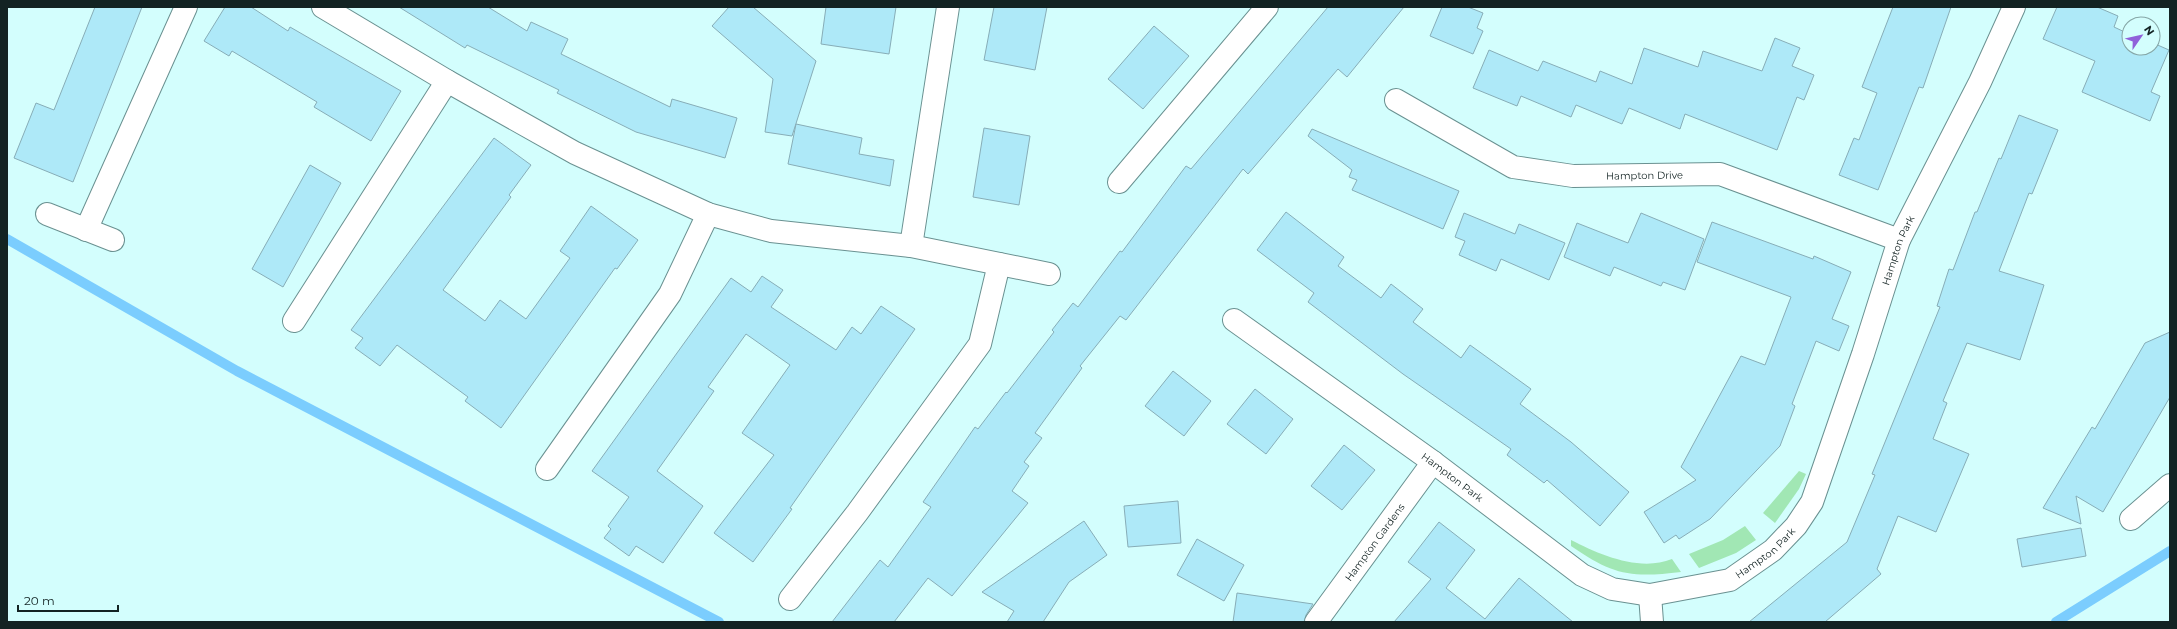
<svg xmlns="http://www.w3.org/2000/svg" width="2177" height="629" font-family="Montserrat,sans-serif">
	<rect width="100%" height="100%" fill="#d3fefd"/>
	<g fill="#a1e7b4">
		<path d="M1799,471L1806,474L1799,489L1775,523L1763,513Z"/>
		<path d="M1745,526L1756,540L1736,553L1699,568L1689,554L1723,540Z"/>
		<path d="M1571,540C1600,555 1640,572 1672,559L1681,572C1630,578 1613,575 1571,546Z"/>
	</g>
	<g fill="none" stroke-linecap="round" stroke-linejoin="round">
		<g stroke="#7bcdfe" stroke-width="10">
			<path d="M7,239L237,371L719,622"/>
			<path d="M2056,622L2170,551"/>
		</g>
	</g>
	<g fill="#aee9f8" stroke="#87adb7">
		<path d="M95,7H142L73,182L14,158L36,103L54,110Z"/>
		<path d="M225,7H251L288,31L290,27L401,91L371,141L314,107L317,102L232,51L229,56L204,41Z"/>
		<path d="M399,7H488L527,31L531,22L568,39L561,54L670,107L672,99L737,118L725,158L636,132L557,93L559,90L467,45L465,48Z"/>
		<path d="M729,7H753L816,61L792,136L765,132L773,79L712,26Z"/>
		<path d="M826,7H896L889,54L821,44Z"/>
		<path d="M994,7H1047L1035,70L984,60Z"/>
		<path d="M1328,7H1404L1347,77L1338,69L1248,174L1243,169L1126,320L1120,316L1080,366L1082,368L1035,433L1042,438L1024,462L1029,466L1012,491L1028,503L952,596L928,578L894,622H832L880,560L888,567L931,507L923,502L953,459L975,427L978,429L1006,392L1007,393L1054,332L1052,330L1073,303L1078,307L1120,251L1122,252L1186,166L1191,169Z"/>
		<path d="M1442,7H1468L1483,13L1477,28L1483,31L1473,54L1430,36Z"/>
		<path d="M1893,7H1951L1923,88L1919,87L1878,190L1839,175L1854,138L1859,140L1877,93L1862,87Z"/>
		<path d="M2057,7H2097L2118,16L2114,27L2129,34V48H2153V43L2169,50L2151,92L2160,96L2150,121L2082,92L2095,61L2043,39Z"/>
		<path d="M1154,26L1189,56L1143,109L1108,79Z"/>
		<path d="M1775,38L1800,48L1792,66L1814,75L1804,100L1797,97L1777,150L1685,114L1680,129L1629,108L1622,124L1576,105L1571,117L1521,96L1517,106L1473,88L1489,50L1538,71L1543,61L1596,82L1600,71L1632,84L1644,48L1698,67L1703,51L1762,71Z"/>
		<path d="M2019,115L2058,130L2032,194L2029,193L1999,271L2044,285L2020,360L1967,343L1943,401L1947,403L1933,439L1969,454L1936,532L1898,516L1877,569L1881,574L1825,622H1749L1847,542L1875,475L1872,474L1940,307L1937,306L1949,269L1953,270L1975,212H1977L1999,158L2001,159Z"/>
		<path d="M796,124L862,138L859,154L894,160L890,186L788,164Z"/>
		<path d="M984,128L1030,136L1019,205L973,197Z"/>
		<path d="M1312,129L1459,191L1443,229L1352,190L1357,180L1349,177L1352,170L1308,136Z"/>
		<path d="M494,138L531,165L509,195L511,197L443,290L485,321L500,300L526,319L570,258L560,251L591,206L638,240L617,269L615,268L501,428L465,401L468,397L397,345L380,366L355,348L363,338L351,330Z"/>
		<path d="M310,165L341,183L283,287L252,269Z"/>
		<path d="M1286,212L1344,257L1338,266L1381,298L1391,284L1423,309L1413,322L1461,358L1470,345L1531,389L1520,404L1571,442L1629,492L1600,526L1547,480L1544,483L1507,455L1511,449L1403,374L1308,302L1314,293L1257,250Z"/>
		<path d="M1464,213L1515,234L1519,224L1565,243L1549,280L1501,259L1496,271L1459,255L1465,241L1455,237Z"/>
		<path d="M1641,213L1704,239L1685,290L1663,282L1661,286L1614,267L1610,276L1564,257L1577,223L1628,243Z"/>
		<path d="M1712,222L1813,259L1814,256L1851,272L1832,319L1849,326L1839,351L1816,341L1792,404L1795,406L1780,446L1710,519L1679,539L1676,535L1664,543L1644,512L1696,480L1681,467L1741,356L1765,365L1791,297L1697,262Z"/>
		<path d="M762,276L783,290L771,307L836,350L852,327L861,334L881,306L915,329L790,508L792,509L753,562L714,533L774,455L742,433L790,365L746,334L708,387L714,391L657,471L703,506L663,563L636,546L629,556L604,538L611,529L608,526L629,497L592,471L731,278L751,292Z"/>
		<path d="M2170,332V397L2103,512L2076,496L2081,524L2043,508L2092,427L2095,429L2145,343Z"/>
		<path d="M1173,371L1211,401L1184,436L1145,406Z"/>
		<path d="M1255,389L1293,419L1266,454L1227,424Z"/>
		<path d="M1344,445L1375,470L1342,510L1311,486Z"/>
		<path d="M1178,501L1181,543L1128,547L1124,506Z"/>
		<path d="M1084,521L1107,555L1069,582L1043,622H1007L1014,611L982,592Z"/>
		<path d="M1439,522L1475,550L1446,588L1485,619L1519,578L1573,622H1394L1431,579L1408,562Z"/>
		<path d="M2081,528L2086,556L2022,567L2017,539Z"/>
		<path d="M1197,539L1244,565L1224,601L1177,575Z"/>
		<path d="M1237,593L1313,604L1306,615L1304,622H1233Z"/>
	</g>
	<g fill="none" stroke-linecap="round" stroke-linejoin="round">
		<defs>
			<g id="minor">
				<path d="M323,7L447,81L575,153L708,214L771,231L911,246L1049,274"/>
				<path id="s1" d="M1396,100L1513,167L1573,176L1720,174L1899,240"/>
				<path d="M1119,182L1267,7"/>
				<path d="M47,214L113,240"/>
				<path d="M86,230L186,7"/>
				<path d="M911,246L948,7"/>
				<path id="s2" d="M1234,320L1433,462L1582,575L1612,589L1650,595L1730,580L1773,550L1796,526L1812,502L1863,354L1899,240L1980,82L2014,7"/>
				<path d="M294,321L447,81"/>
				<path d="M547,469L670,294L708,214"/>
				<path d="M2131,519L2170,485"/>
				<path d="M1650,595L1652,622"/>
				<path d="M790,599L857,513L980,344L999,264"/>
				<path id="s3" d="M1316,622L1433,462"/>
			</g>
		</defs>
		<use href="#minor" stroke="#6a9191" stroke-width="24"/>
		<use href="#minor" stroke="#fff" stroke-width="22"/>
	</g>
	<g text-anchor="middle" stroke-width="4" stroke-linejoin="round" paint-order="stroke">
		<g font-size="10" fill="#132323" stroke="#d3fefd">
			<text dy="4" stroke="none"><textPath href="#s1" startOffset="267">Hampton Drive</textPath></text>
			<text dy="4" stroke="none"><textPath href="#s2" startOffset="965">Hampton Park</textPath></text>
			<text dy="4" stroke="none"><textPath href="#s2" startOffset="269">Hampton Park</textPath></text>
			<text dy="4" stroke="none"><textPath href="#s3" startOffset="99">Hampton Gardens</textPath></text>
			<text dy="4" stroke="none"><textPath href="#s2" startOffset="629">Hampton Park</textPath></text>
		</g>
	</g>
	<rect width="2177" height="629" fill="none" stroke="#132323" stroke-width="16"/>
	<g transform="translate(2141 36) rotate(56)"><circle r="19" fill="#d3fefd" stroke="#86a6a6"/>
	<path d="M0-3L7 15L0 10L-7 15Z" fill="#9061da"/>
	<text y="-6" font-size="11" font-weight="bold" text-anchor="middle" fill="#132323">N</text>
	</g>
	<path d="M18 605v6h100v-6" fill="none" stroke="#132323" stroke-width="2"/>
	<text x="24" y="605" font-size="12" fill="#132323" stroke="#d3fefd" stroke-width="3" paint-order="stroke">20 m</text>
</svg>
